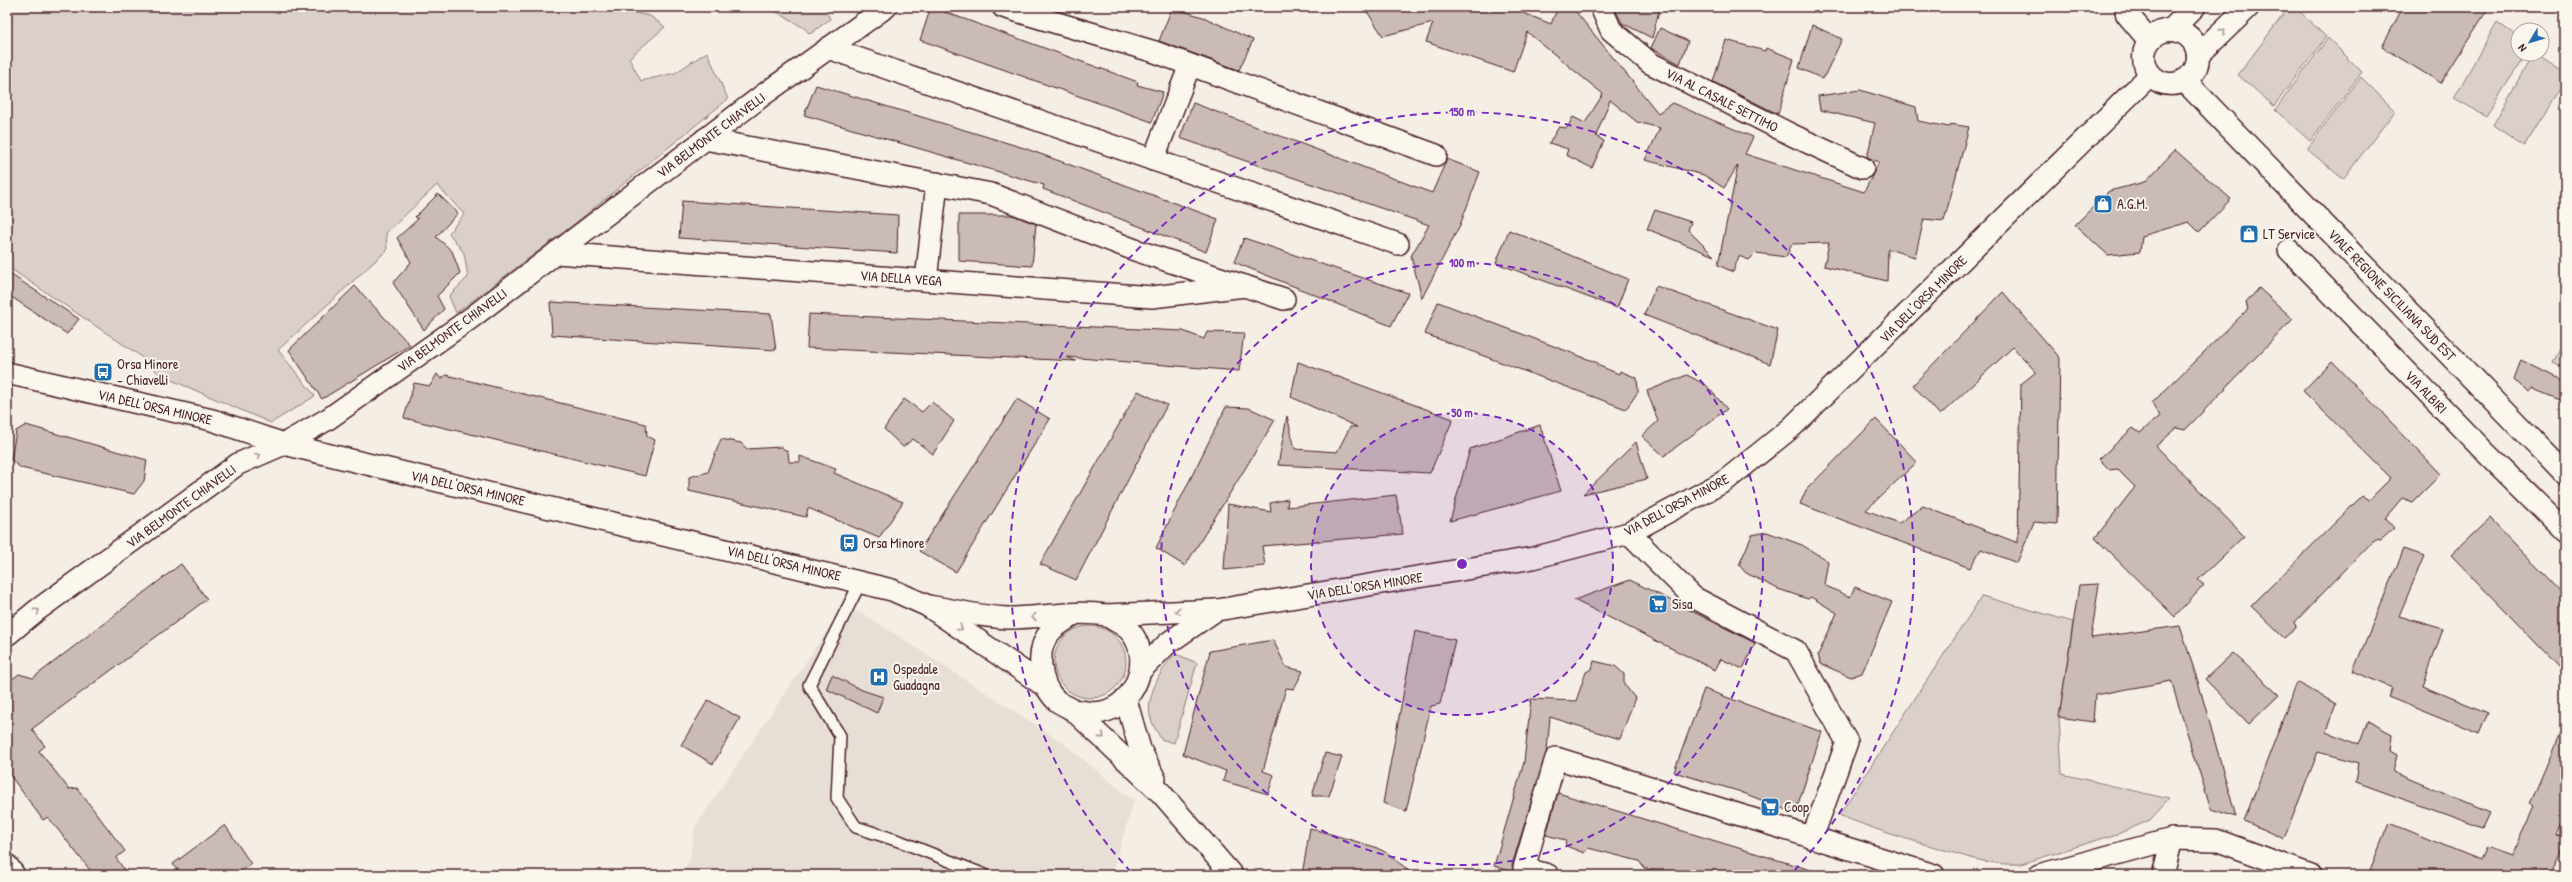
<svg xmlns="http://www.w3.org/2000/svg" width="2572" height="882" font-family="'Patrick Hand',sans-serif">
	<rect width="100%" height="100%" fill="#f4eee4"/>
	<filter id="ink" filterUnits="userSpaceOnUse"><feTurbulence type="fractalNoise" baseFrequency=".025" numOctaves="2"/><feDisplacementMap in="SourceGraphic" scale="8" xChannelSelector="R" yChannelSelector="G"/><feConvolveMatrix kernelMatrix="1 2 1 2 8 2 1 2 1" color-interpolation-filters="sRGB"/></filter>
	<g filter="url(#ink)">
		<path fill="#e7dfd6" d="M842,608L862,613L1062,742L1134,801L1111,875H681L690,859L695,827Z"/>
		<g fill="#dbd0c9" stroke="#92787a">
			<path d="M7,7H606L650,16L665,27L629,58L641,81L675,73L707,52L728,99L573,225L456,313L449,296L468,277L464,253L449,233L464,214L437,185L386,233L387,250L278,350L315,396L271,423L160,375L139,355L8,267L7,269Z"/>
			<path d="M768,7H824L830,19L810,34L804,28Z"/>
			<path d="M2289,7H2295L2326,37L2274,106L2238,75Z"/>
			<path d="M2497,22L2518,37V54H2526L2486,116L2454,98Z"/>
			<path d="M2328,38L2362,72L2310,141L2275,110Z"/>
			<path d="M2533,54H2536L2565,73V81L2524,146L2493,125Z"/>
			<path d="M2361,77L2395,111L2343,179L2307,149Z"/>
			<path d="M2565,337V369L2553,363Z"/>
			<path d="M1982,596L2073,622L2059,717L2062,774L2169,799L2150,820L2120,833L2021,864C1991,866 1963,856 1935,847C1902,838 1870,828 1839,815Z"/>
			<circle cx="1090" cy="662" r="36"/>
			<path d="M1176,654L1197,663L1174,743L1161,739C1158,733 1153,726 1151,719C1144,701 1161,666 1176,654Z"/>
		</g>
		<g fill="#cabbb6" stroke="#4a1f2b">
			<path d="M931,7L1138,82L1137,85L1163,92L1152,122L920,40Z"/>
			<path d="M1364,7H1508L1551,24L1558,7H1572L1658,113L1672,103L1753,137L1745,154L1864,192L1879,162L1867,157L1875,123L1820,110L1818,96L1860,90L1916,107L1918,121L1949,127L1950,124L1969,127L1944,221L1924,219L1915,257L1888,249L1887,281L1824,266L1829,243L1792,244L1786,257L1756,253L1749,260L1739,256L1733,272L1718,265L1738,165L1724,188L1704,175L1645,160L1660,128L1637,122L1610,100L1596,136L1604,141L1592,168L1566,155L1568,149L1549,143L1559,127L1567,128L1573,117L1585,123L1603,94L1527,32L1513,72L1426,42L1433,23L1383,36Z"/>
			<path d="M1614,7H1660L1652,38L1622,23Z"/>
			<path d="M2403,7H2489L2441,83L2382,47Z"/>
			<path d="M1172,8L1203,17L1253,40L1239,70L1159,41Z"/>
			<path d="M1812,25L1842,39L1823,79L1799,68Z"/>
			<path d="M1660,28L1688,41L1680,64L1651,48Z"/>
			<path d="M1726,40L1765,51L1766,48L1794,59L1778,114L1713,82Z"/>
			<path d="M816,85L1024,148L1218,219L1206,252L1043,189L1044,185L804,115Z"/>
			<path d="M1193,103L1432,193L1447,159L1480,172L1460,225L1422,298L1411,256L1429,225L1180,138Z"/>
			<path d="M2175,150L2231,199L2199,232L2189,222L2142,236L2140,252L2108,255L2075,225L2109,191L2145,182Z"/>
			<path d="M438,194L458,213L436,237L452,251L460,273L437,296L444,309L424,330L393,283L411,262L397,238L418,219L415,217Z"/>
			<path d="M682,201L898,215L897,253L679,238Z"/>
			<path d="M1655,210L1691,222L1688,230L1714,256L1647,229Z"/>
			<path d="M959,215H1012L1036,224L1032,266L959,261Z"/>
			<path d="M1509,230L1628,279L1617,308L1496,263Z"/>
			<path d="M1244,238L1408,293L1391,326L1234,262Z"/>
			<path d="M7,272L79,319L67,334L7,294Z"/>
			<path d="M355,286L410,345L322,399L289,350Z"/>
			<path d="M1656,286L1778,330L1770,364L1644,315Z"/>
			<path d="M2259,288L2293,319L2185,430L2177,428L2156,446L2244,536L2198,580L2204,585L2175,617L2095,538L2135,487L2117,469L2110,470L2099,459L2133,428L2140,433L2160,416L2152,403L2248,309L2246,303Z"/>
			<path d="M2003,292L2060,358L2057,524L2034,522L2017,563L1981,549L1970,568L1800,504L1806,490L1876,419L1917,462L1866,510L1899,523L1923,506L2018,543L2021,384L2036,372L2013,347L1940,415L1913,385Z"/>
			<path d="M550,302L771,314L776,350L552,335Z"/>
			<path d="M1438,302L1598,363L1597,365L1619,374L1620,371L1637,378L1638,392L1626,409L1425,334Z"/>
			<path d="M809,314L1183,331L1204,339L1207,332L1244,333L1239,371L1067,357L1076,361L807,348Z"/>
			<path d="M2521,360L2565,382V402L2533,389L2528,393L2514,379Z"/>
			<path d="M2332,361L2441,474L2413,502L2402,498L2385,518L2394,528L2381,540L2375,539L2295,622L2296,628L2284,638L2251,606L2362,496L2369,500L2391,478L2303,391Z"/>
			<path d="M1298,362L1453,419L1430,473L1278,465L1287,416L1295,449L1337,452L1350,427H1357L1291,397Z"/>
			<path d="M437,374L441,379L446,375L646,424L647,436L655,440L645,476L404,418L414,383L430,386Z"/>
			<path d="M1687,375L1706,385L1727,409L1664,456L1642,436L1658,421L1647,391Z"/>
			<path d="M1138,391L1167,405L1076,580L1040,564Z"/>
			<path d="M904,399L922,412L932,402L954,421L933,454L913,439L903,447L884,429Z"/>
			<path d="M1017,399L1050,419L956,572L919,551Z"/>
			<path d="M1226,407L1249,408L1275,420L1185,566L1156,548Z"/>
			<path d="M26,425L147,460L144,481L134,494L21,468L11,460L16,431Z"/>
			<path d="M1540,425L1561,491L1450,521L1470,449Z"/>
			<path d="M721,439L741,443L747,449L781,447L788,452L789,462H800V456L836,469L834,473L903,502L879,538L808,508L806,517L689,491V477L708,472Z"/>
			<path d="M1636,442L1647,479L1583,494L1615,463Z"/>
			<path d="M1396,495L1403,534L1262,546L1265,566L1224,570L1228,504L1271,512L1270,503L1288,499L1287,507Z"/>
			<path d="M2490,518L2565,596V673L2451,555Z"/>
			<path d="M1767,532L1802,545L1828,561L1824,585L1850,597L1855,587L1892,602L1862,673L1851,677L1821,664L1818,655L1837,613L1811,597L1808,599L1778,589L1746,573L1739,565L1752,535Z"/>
			<path d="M2404,549L2424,556L2399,616L2443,629L2423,686L2488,713L2479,734L2388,697L2392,688L2353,671Z"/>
			<path d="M181,564L207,599L32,729L45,746L39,751L69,789L77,788L125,851L116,858L128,875H94L48,817L43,820L7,771V683L19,674L33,678Z"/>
			<path d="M1630,580L1755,643L1743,669L1721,659L1715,670L1574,600Z"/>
			<path d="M2099,584L2091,638L2180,626L2199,685L2236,817L2211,809L2171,681L2095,695L2093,722L2059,717L2079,585Z"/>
			<path d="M1415,631L1455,640L1440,704L1431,706L1406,811L1383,803Z"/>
			<path d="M1273,640L1286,667L1303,671L1294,689L1286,688L1263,771L1274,775L1268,794L1223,781L1226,771L1183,754L1210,651Z"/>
			<path d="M2233,653L2279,695L2249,724L2205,679Z"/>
			<path d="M1594,661L1615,666L1624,674V684L1635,698L1620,739L1550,717L1547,751L1512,865L1513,872L1494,866L1524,762L1531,699L1576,701L1586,672L1592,669Z"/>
			<path d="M832,675L862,690L883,697L877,713L826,689Z"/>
			<path d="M2297,682L2336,704L2326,731L2359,745L2368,721L2392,734L2390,751L2397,755L2393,772L2490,813L2483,828L2356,782L2359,763L2318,752L2284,839L2244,821Z"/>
			<path d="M1704,689L1822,732L1795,813L1738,791L1674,772Z"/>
			<path d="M708,700L740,718L713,764L681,745Z"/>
			<path d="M2565,722V813L2556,834L2565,838V844L2550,875H2382L2370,870L2389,823L2480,860L2486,847L2511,856L2534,806L2530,804Z"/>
			<path d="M1325,753L1342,757L1329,796H1312Z"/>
			<path d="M1558,793L1814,871L1813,875H1666L1644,868L1639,861L1588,848L1584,853L1566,846L1565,840L1546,835Z"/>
			<path d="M225,825L251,864L235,875H181L173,864Z"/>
			<path d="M1310,828L1375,847L1385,852L1415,875H1302Z"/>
		</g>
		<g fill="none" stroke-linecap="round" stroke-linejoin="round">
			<defs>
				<path id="lane" d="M861,581L809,685L840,736L837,798L856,827L902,842L985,875"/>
				<g id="street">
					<path d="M1003,7L1155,52L1436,155"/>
					<path d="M1601,7L1611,30L1650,63L1792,135L1863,168"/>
					<path d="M828,48L1398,244"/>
					<path d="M705,139L991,194L1135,250L1284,299"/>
					<path d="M1153,160L1190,65"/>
					<path d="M2289,250L2484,451L2565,531"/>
					<path d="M556,253L1152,297L1245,286"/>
					<path d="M926,280L937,183"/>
					<path d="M7,373L212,420L284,444L892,590L928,606L1046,687"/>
					<path d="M1629,533L1693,597L1796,651L1847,742L1812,838"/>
					<path d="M928,606C954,610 982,617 1008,618C1040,618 1074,610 1106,615L1217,610L1533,558L1629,533L1725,481L1791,428L2150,75"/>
					<path d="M1073,615C1066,620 1058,624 1052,630C1034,647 1039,685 1057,701C1061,704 1068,707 1073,710L1161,793L1232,875"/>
					<path d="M7,635L36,611L238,464L284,444L328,419L471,318L763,95L886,7"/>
					<path d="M1141,670L1168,643L1216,610"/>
					<path d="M1126,700L1140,749L1155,779"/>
					<path d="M1073,710C1085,712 1097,715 1109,710C1139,698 1152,655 1129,630C1123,624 1113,620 1106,615"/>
					<path d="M7,865L14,875"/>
					<path d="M1548,875L1524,868L1556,758L1934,875"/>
					<path d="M2039,875L2172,839L2216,840L2311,875"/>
					<path d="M2163,875L2172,839"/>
				</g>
				<g id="secondary">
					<path d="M2126,7L2127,14L2149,40"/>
					<circle cx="2171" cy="57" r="27"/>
					<path d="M2171,30L2194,7"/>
					<path d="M2198,55L2248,7"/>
					<path d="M2185,81L2565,474"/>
				</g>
			</defs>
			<use href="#lane" stroke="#4a1f2b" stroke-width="14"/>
			<use href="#street" stroke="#4a1f2b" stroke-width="24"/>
			<use href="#secondary" stroke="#4a1f2b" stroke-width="25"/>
			<use href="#lane" stroke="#fbf7ec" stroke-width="11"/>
			<use href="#street" stroke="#fbf7ec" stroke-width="21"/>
			<use href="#secondary" stroke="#fbf7ec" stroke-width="22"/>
		</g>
		<defs><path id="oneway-chevron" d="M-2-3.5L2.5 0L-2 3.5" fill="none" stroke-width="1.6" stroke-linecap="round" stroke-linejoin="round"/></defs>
		<g stroke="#ab9695">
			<use href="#oneway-chevron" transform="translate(2223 31) rotate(-44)"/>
			<use href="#oneway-chevron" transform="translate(258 456) rotate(-23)"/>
			<use href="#oneway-chevron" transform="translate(37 611) rotate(-37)"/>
			<use href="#oneway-chevron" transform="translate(1178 611) rotate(177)"/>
			<use href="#oneway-chevron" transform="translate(1034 617) rotate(178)"/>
			<use href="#oneway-chevron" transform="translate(960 628) rotate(34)"/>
			<use href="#oneway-chevron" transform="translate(1102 736) rotate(41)"/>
		</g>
	</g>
	<circle cx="1462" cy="564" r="151" fill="#7b2cbf" fill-opacity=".12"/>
	<g fill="none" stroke="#7b2cbf" stroke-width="2" stroke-dasharray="7 5">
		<circle cx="1462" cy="564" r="151"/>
		<circle cx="1462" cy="564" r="301"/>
		<path d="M1131 872A452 452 0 1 1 1793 872"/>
	</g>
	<defs>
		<symbol id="shop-square" viewBox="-11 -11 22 22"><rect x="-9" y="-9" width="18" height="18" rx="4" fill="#1f6fb2" stroke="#fbf7ec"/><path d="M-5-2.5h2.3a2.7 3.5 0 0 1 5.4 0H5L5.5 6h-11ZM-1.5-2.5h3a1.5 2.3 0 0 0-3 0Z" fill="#fff"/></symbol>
		<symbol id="bus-square" viewBox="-11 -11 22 22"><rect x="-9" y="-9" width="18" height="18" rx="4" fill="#1f6fb2" stroke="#fbf7ec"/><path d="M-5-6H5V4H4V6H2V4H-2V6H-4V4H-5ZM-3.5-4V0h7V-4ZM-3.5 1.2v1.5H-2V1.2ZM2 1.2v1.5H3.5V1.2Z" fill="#fff"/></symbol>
		<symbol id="supermarket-square" viewBox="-11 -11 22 22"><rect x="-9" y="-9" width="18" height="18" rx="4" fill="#1f6fb2" stroke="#fbf7ec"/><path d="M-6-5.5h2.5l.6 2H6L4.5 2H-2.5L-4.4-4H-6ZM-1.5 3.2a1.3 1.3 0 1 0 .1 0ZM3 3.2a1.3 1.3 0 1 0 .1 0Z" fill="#fff"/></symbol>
		<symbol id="hospital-square" viewBox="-11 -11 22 22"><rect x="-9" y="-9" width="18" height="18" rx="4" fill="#1f6fb2" stroke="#fbf7ec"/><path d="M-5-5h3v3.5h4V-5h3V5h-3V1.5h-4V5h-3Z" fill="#fff"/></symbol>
	</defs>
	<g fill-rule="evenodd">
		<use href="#shop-square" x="2092" y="193" width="22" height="22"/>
		<use href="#shop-square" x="2238" y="223" width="22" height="22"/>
		<use href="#bus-square" x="92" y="361" width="22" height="22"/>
		<use href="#bus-square" x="838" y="532" width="22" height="22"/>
		<use href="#supermarket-square" x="1647" y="593" width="22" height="22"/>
		<use href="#hospital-square" x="868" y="666" width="22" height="22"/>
		<use href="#supermarket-square" x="1759" y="796" width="22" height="22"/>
	</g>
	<g text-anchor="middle" stroke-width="4" stroke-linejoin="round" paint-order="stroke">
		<g font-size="14" fill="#4a1f2b" stroke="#fbf7ec">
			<text transform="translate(1722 100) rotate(27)" y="5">VIA AL CASALE SETTIMO</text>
			<text transform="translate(711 135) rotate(-37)" y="5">VIA BELMONTE CHIAVELLI</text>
			<text transform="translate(901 278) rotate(4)" y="5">VIA DELLA VEGA</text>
			<text transform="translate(2392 295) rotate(46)" y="5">VIALE REGIONE SICILIANA SUD EST</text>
			<text transform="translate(1923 299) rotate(-45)" y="5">VIA DELL'ORSA MINORE</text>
			<text transform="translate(452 330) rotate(-36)" y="5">VIA BELMONTE CHIAVELLI</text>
			<text transform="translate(2426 392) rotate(46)" y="5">VIA ALBIRI</text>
			<text transform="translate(155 407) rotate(13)" y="5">VIA DELL'ORSA MINORE</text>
			<text transform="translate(468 488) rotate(13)" y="5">VIA DELL'ORSA MINORE</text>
			<text transform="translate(1676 505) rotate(-28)" y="5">VIA DELL'ORSA MINORE</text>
			<text transform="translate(181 506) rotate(-36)" y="5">VIA BELMONTE CHIAVELLI</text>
			<text transform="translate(784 563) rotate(13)" y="5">VIA DELL'ORSA MINORE</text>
			<text transform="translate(1365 586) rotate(-9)" y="5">VIA DELL'ORSA MINORE</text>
		</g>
		<g font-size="14" fill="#4a1f2b" stroke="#fbf7ec" text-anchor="start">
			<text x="2117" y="209">A.G.M.</text>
			<text x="2263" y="239">LT Service</text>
			<text x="117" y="369">Orsa Minore<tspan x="117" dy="16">- Chiavelli</tspan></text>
			<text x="863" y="548">Orsa Minore</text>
			<text x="1672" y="609">Sisa</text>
			<text x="893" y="674">Ospedale<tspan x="893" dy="16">Guadagna</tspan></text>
			<text x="1784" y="812">Coop</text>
		</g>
	</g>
	<circle cx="1462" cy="564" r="6" fill="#7b2cbf" stroke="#fbf7ec" stroke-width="2"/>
	<g font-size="12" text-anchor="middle" font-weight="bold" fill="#7b2cbf" stroke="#fbf7ec" stroke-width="4" stroke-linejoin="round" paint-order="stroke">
		<text x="1462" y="116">150 m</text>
		<text x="1462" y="267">100 m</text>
		<text x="1462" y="417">50 m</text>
	</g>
	<rect width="2572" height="882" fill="none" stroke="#fbf7ec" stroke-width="24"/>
	<rect x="12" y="12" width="2548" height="858" fill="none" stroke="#4a1f2b" stroke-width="1.5" filter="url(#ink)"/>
	<g transform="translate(2530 42) rotate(232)"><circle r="19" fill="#fbf7ec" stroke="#b4a19f"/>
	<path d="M0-3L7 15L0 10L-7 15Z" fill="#1f6fb2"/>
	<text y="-6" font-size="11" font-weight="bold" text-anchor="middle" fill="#4a1f2b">N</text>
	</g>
</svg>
